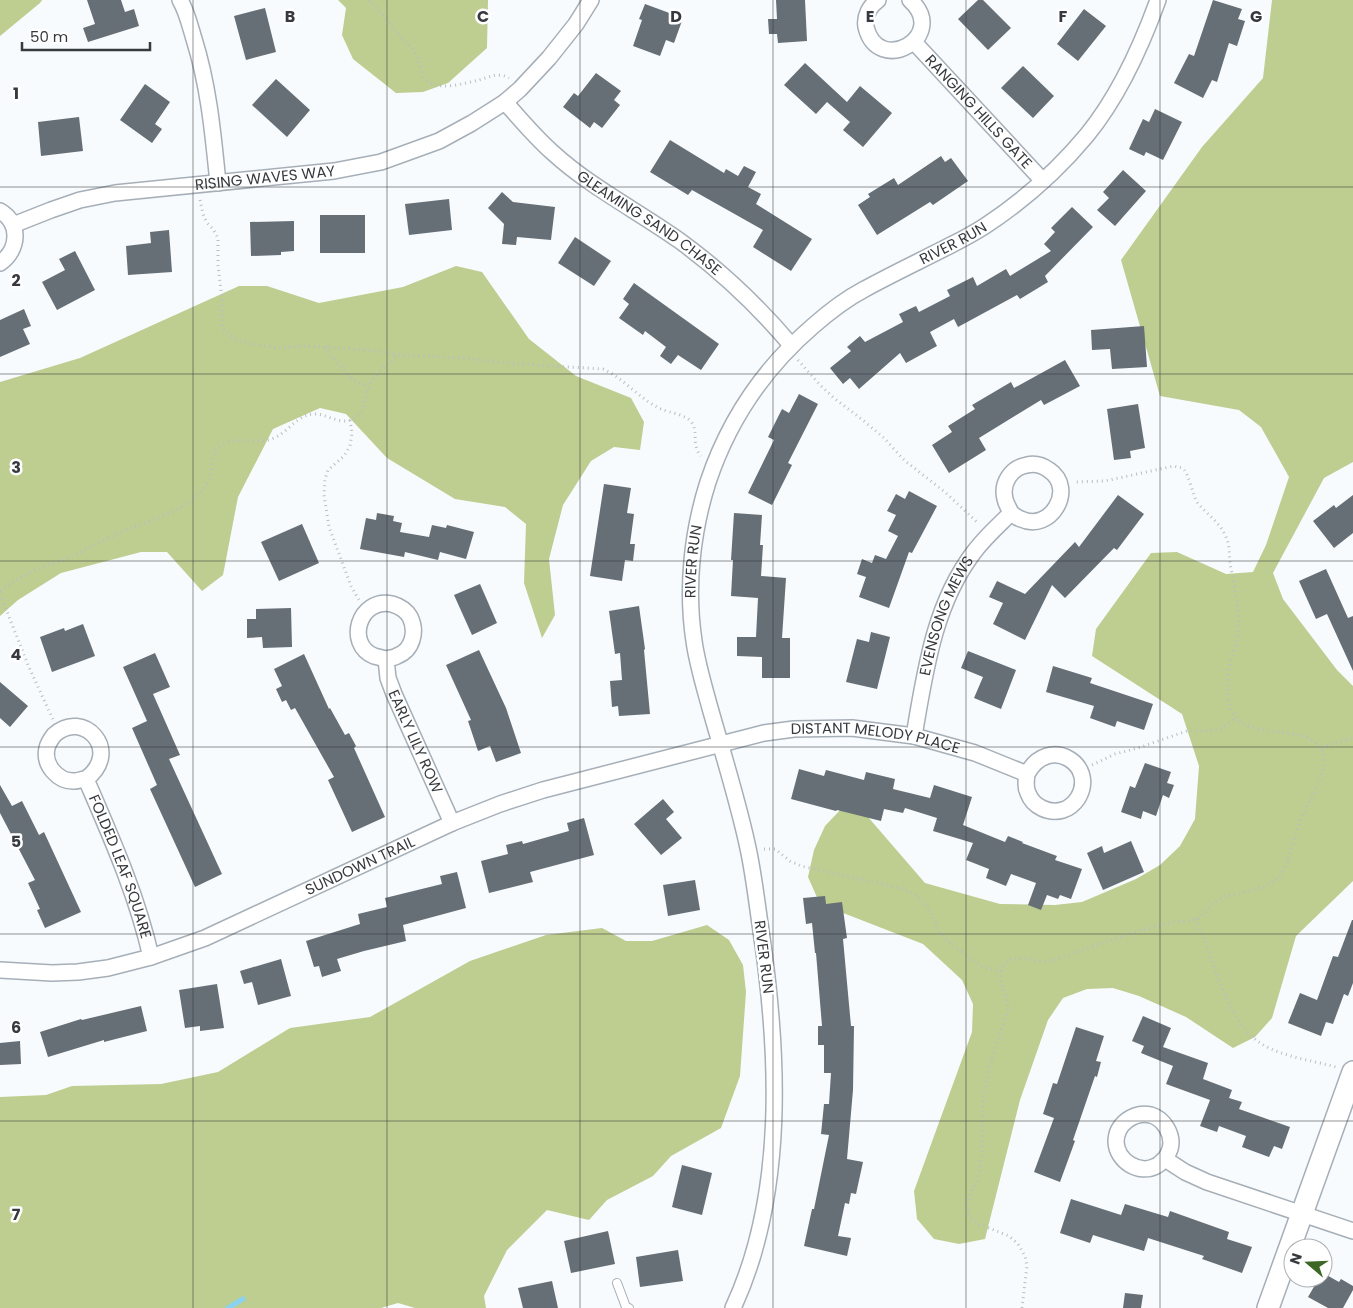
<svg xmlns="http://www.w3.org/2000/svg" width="1353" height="1308" font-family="Poppins,sans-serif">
	<rect width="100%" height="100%" fill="#f7fbfe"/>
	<g fill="#becd90">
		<path d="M0,0H42L40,3L0,36Z"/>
		<path d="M338,0H488L487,48L448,83L423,92L396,93L353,59L342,35L346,8Z"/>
		<path d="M1272,0H1353V462L1324,478L1273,573L1283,599L1337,670L1353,686V881L1296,936L1272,1018L1255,1037L1233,1048L1186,1017L1139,996L1113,988L1087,989L1063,998L1048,1020L1020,1100L985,1239L959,1244L934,1239L917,1219L914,1191L972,1032L973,1004L962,980L923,944L820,904L808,877L814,850L825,826L844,806L868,817L925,883L1000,904L1055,905L1082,902L1136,879L1160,865L1180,846L1195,819L1199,766L1182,714L1092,656L1096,629L1151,553L1177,552L1226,574L1253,572L1266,545L1289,477L1261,427L1239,410L1160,396L1121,260L1202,147L1263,78Z"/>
		<path d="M456,266L482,272L529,339L576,376L631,398L644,422L640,450L614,447L591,461L563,505L549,559L555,615L542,638L524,583L526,524L505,507L455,499L387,458L346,414L320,408L273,429L238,497L223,575L202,591L167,552H141L61,573L18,600L0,616V382L80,358L239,286H267L319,303L403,287Z"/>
		<path d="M707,925L729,940L743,965L746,992L740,1076L721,1128L671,1156L653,1176L607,1200L589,1220L547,1210L507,1250L484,1296L486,1308H415L398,1303L381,1308H0V1097L46,1095L72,1086L161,1084L218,1072L290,1028L370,1017L470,961L546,935L602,928L626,941H652Z"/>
	</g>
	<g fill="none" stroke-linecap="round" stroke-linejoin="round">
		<path stroke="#8bd2f0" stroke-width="5" d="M228,1308L243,1299"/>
	</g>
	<g fill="#666e76">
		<path d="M87,0H121L125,12L134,9L139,26L88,42L83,28L95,24Z"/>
		<path d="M776,0H805L807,41L778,43L777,34H769L768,19H777Z"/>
		<path d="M978,0H983L1011,28L988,50L958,19Z"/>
		<path d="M1213,0L1242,9L1238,19L1245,21L1237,46L1229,43L1217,82L1212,80L1203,98L1174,83L1189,54L1194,56Z"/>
		<path d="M645,4L683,18L674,43L666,40L660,56L633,46L642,20L639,19Z"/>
		<path d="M265,8L276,52L246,60L234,16Z"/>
		<path d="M1084,9L1106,26L1078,61L1057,44Z"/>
		<path d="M805,63L847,102L860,86L892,113L863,147L843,130L850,122L827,102L816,114L784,85Z"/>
		<path d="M1023,66L1054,96L1033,118L1001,88Z"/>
		<path d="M596,73L621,91L614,100L620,105L602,128L594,122L590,128L563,107L574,93L578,96Z"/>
		<path d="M276,79L310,110L287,137L252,105Z"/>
		<path d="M145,84L170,102L155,124L162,129L152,143L120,120Z"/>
		<path d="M1155,109L1182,122L1163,160L1146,152L1144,156L1129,149L1143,119L1149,122Z"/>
		<path d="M79,117L83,151L41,156L38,122Z"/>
		<path d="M670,140L724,173L726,169L738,176L744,166L756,172L748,187L761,194L756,204L812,239L791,271L753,247L763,230L692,190L688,195L650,172Z"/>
		<path d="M941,156L945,162L951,158L968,181L933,205L930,202L877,235L858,205L870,197L868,194L894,178L898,185Z"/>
		<path d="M1123,170L1146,191L1115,226L1097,210L1109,198L1103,192Z"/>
		<path d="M502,192L513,202L555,207L551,240L517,237L516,245L502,244L504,224L488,208Z"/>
		<path d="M449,199L452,230L409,235L405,204Z"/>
		<path d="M1072,207L1093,227L1045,276L1048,282L1020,299L1017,295L958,327L954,319L930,332L937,346L906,363L900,353L859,389L850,378L843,384L830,368L851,351L847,347L860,336L865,342L903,322L899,314L916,306L919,312L950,296L947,290L973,277L977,286L1006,269L1010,276L1051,251L1044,244L1055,232L1051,228Z"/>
		<rect x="320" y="215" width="45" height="38"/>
		<path d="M294,221V251L281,252V255L251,256L250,222Z"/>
		<path d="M169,230L172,272L128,275L126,246L151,243L150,232Z"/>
		<path d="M575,237L611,261L594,286L558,263Z"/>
		<path d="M75,251L95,290L57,310L42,282L65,270L59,259Z"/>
		<path d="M634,283L719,344L701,370L678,355L671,364L660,356L666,347L645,331L643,335L619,318L629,304L623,299Z"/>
		<path d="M24,309L31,326L23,329L30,344L0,357V320Z"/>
		<path d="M1144,326L1147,367L1112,369L1110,349L1092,350L1091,330Z"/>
		<path d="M1065,360L1080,386L1044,405L1041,400L979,438L986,450L949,473L932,445L952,432L948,426L975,409L972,405L1011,382L1014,388Z"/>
		<path d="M799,394L818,404L788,463L792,465L772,505L748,493L774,440L768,437L782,409L789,413Z"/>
		<path d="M1138,404L1145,448L1130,451L1131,458L1114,460L1107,409Z"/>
		<path d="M604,484L631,488L627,513L634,514L630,544H635L633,561L625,560L622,581L590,576Z"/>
		<path d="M909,491L937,506L912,553L909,552L889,608L859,597L866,577L857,574L862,559L872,563L875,555L886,559L898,536L888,531L896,515L887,511L896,494L905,499Z"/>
		<path d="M1118,495L1144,514L1117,550L1114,548L1065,598L1052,585L1025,640L993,624L1003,603L989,597L997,581L1025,594L1075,542L1079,547Z"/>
		<path d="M1353,495V533L1334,548L1313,521L1334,505L1336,508Z"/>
		<path d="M377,513L394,516L393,521L402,523L400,532L429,537L432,525L446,528L447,525L474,532L466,559L440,552L438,560L405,552L404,557L360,549L366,518L376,520Z"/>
		<path d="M734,513L762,515L760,545H763L761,576L786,578L782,638H790V678H762V657L737,656V637H756L758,598L731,596L733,560H731Z"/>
		<path d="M302,524L319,563L279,581L261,542Z"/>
		<path d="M1326,569L1348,618L1353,616V671L1327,614L1316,619L1299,581Z"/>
		<path d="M480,584L497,623L472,635L454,595Z"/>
		<path d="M639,606L645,649L644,650L650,714L619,716L618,706L612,707L610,681L622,680L620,653L615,654L609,611Z"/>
		<path d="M291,608L292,647L263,648L262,637L247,638V619H256V609Z"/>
		<path d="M83,624L95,656L52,672L40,637L64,628L65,631Z"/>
		<path d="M871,632L890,637L877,689L846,682L857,639L869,642Z"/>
		<path d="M479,650L506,708L521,753L496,762L490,746L478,751L468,721L471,720L446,665Z"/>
		<path d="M968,651L1016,670L1001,709L974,698L983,677L961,668Z"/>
		<path d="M155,653L170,687L153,694L180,755L169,759L222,874L195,887L150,789L157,785L132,728L147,721L123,667Z"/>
		<path d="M304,654L329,709L330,708L345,735L349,733L356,746L354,748L385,817L352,832L328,780L334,777L295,708L291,710L286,700L282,702L276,689L282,686L274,669Z"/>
		<path d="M1053,666L1092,678L1090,683L1153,704L1144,730L1117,721L1115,727L1090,718L1094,706L1046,692Z"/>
		<path d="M0,682L28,706L10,727L0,718Z"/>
		<path d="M1145,763L1171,772L1167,783L1174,785L1169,798L1163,795L1156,816L1143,811L1141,819L1121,812L1130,786L1135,788Z"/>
		<path d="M799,769L824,776L826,770L864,780L866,772L895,779L893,789L930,798L934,785L972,797L963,825L1005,842L1008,836L1023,842L1022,843L1057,856L1055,860L1082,869L1071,899L1060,895L1058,899L1047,895L1041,910L1028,905L1036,883L1011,874L1006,886L986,878L989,869L966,860L973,843L933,831L937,818L905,808L903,813L884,809L881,821L837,810L836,811L791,799Z"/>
		<path d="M0,785L12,806L22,801L39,835L44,832L81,912L45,928L37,910L40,909L28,883L35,880L0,813Z"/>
		<path d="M663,799L674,812L666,819L682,838L661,855L634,824Z"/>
		<path d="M584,818L594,855L530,872L533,882L489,893L481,861L508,854L506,845L522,841L523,844L569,831L567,823Z"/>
		<path d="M1131,841L1144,872L1103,890L1087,853L1102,846L1104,853Z"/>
		<path d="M457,872L466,908L403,925L406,941L364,951L337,959L341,971L322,977L319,966L314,967L306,941L360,924L358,914L387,907L385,898L442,884L440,876Z"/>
		<path d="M695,880L700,910L668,916L663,885Z"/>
		<path d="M825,896L826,904L842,902L847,938L843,939L851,1026H854L853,1090L847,1159L863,1162L856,1194L851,1193L849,1204L845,1203L838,1236L851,1238L847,1256L804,1246L812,1209H814L829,1135L821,1134L824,1104H829L831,1073H824V1045H818V1026H822L816,953H815L812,923L806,924L803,898Z"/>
		<path d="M1352,920H1353V983L1348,996L1344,994L1333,1024L1326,1022L1321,1036L1288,1023L1300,993L1317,1000L1333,956L1338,957Z"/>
		<path d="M281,959L291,996L258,1005L252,982L244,984L240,971Z"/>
		<path d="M217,984L224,1028L200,1031V1026L185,1028L179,990Z"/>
		<path d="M141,1006L147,1031L104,1042V1040L48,1057L40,1032L81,1019L82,1020Z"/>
		<path d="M1143,1016L1171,1028L1163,1047L1208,1063L1203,1079L1232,1090L1229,1098L1242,1102L1239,1109L1290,1127L1282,1149L1274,1146L1269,1157L1242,1147L1246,1136L1219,1126L1217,1132L1200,1126L1210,1100L1166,1084L1173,1066L1141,1053L1144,1046L1132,1041Z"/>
		<path d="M1076,1027L1104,1036L1096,1061L1101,1062L1097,1077L1095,1076L1073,1140L1075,1141L1060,1182L1034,1172L1054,1118L1043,1114L1053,1083L1057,1084Z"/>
		<path d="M20,1041L21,1064L0,1065V1043Z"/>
		<path d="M682,1165L712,1173L702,1215L672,1207Z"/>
		<path d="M1071,1199L1121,1215L1125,1204L1168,1217L1170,1211L1229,1232L1227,1239L1252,1247L1242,1273L1202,1259L1204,1256L1148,1238L1144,1251L1093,1235L1090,1243L1060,1233Z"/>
		<path d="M608,1231L615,1264L571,1273L564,1241Z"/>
		<path d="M678,1250L683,1281L640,1287L636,1257Z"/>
		<path d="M1323,1273L1339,1282L1341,1279L1353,1286V1290L1343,1308H1328L1308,1297L1319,1278H1323Z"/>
		<path d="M552,1281L558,1308H523L518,1288Z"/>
		<path d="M1125,1293L1143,1295L1141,1308H1123Z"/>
	</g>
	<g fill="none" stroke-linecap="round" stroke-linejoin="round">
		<defs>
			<path id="lane" d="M617,1283L626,1307L629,1308"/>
			<g id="street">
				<path d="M180,0C187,12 190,26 194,39C209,87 213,134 218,183"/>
				<path d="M878,0C870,6 864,16 866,27C878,77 950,36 910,0"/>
				<path id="s1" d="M914,42L1043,181"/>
				<path id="s2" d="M505,102C520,119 535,137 552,152C590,187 638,211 680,241C721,271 758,306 791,345"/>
				<path d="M0,211C21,223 19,250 0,263"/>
				<path id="s3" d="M13,225L51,210L80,200L115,193L334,171L381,162L439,141L472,123L505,102L520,89L549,58L576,24L591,0"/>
				<path id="s4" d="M386,659C389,658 394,658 397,656C413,650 417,631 410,617C406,610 399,606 392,604C359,597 345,644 374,656C378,657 382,658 386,659L388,678L394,694L452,823"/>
				<path id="s5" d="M914,736C925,672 934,604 974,552C985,537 999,525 1011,513C1014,515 1017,518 1021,519C1050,533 1077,489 1049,470C1042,465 1035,463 1027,465C1011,468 1001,483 1005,499C1006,504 1009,508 1011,513"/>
				<path id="s6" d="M86,779C123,751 83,708 54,735C51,739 48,743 47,748C43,765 58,782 75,781C78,781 82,779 86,779C111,837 137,895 151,957"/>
				<path id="s7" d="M0,970L52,973L78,972L108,968L151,957L205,938L452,823L500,804L543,790L764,733L794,729L852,728L914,736L975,753L1027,774C1048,734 1098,764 1078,798C1074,804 1069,808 1063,810C1049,814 1033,807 1028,793C1025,787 1026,781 1027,774"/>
				<path d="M1165,1159C1162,1161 1159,1165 1156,1166C1139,1175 1117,1161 1116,1142C1116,1124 1134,1111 1151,1115C1164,1119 1174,1135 1170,1149C1169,1152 1167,1156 1165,1159L1185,1172L1207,1182L1353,1231"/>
				<path id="s8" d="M733,1308C786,1194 779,1053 761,931C757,904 754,876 748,848C738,801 723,754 710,708C704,686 697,663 694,641C686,588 692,532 708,482C729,419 763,369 813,326C829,312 844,300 863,290C892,274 922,260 951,245C963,239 974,233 985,226C1023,201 1058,170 1087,135C1119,96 1141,47 1158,0"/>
			</g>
			<path id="secondary" d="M1268,1308L1353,1072"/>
		</defs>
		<use href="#lane" stroke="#a6afb8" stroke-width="10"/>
		<use href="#street" stroke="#a6afb8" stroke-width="18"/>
		<use href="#secondary" stroke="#a6afb8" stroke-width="24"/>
		<g stroke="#babec1" stroke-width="3" stroke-dasharray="1 4" stroke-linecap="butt">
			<path d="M369,0C379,10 388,21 397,32C403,40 412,47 417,56C421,65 421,78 430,83C444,90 465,83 479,80C490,77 498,72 509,78"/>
			<path d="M200,200L203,214L207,223L213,229L218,238V265L222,299V321L223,329L229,335L237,340L259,345L279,348L299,346L324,347L380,351L397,355L468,358L495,362L520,364L603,369C625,379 639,399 661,409C670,413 686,414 692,423C697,431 694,438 696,446C697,450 699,454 701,456"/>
			<path d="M325,347L331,356L353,380L368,387"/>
			<path d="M798,360L820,385L834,398L864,421L884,438L904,460L946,493L978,523"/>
			<path d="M350,420L352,433L350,446L344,456L328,470L325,479L324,495L329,527L351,586L359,600"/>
			<path d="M0,591C14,581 27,573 43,567C51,563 60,562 68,558C77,555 86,549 95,544C105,539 115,535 126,530C145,523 167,516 185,505C194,499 204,491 208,481C214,469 209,451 223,444C239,436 258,445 274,438C289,432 298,413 316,414C330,415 342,427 356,417C365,410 364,396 369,386C375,374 387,365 397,355"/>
			<path d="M0,594L28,665L49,711L53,719"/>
			<path d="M1322,748L1334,743L1353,738"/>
			<path d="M1092,765L1115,754L1138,748L1187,731H1212L1223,728L1236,717"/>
			<path d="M764,849H775L790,861L801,866L904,889L917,896L925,904L932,914L939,932L952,945L981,966L1001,972"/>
			<path d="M1196,919C1216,961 1224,1027 1269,1048C1290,1058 1314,1061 1336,1067"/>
			<path d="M1022,1308L1027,1266L1025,1256L1018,1244L1009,1236L979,1224L969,1216C964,1197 976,1187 980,1169C984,1145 981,1124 983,1101C986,1071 997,1044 1006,1016C1007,1014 1008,1012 1008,1009C1009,995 994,979 1004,965C1013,953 1028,960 1039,961C1043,962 1047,961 1051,961L1123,936L1149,928L1174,922L1191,921L1201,917L1213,903L1226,896L1265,887L1279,878L1287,863L1299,824L1320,780L1324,765L1322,748C1316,743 1310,738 1303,736C1283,730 1247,734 1235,716C1223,699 1227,672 1233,653C1235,646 1238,638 1238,631C1241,608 1234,586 1230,563C1229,555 1230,545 1226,537C1220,522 1206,514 1197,502C1192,494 1189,472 1182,468C1179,467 1177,467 1174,466L1105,481L1075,482"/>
		</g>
		<use href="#lane" stroke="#fff" stroke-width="8"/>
		<use href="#street" stroke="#fff" stroke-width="15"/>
		<use href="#secondary" stroke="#fff" stroke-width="21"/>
	</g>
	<path fill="none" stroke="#363a3e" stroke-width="1" stroke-opacity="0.55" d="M193,0V1308M387,0V1308M580,0V1308M773,0V1308M966,0V1308M1160,0V1308M0,187H1353M0,374H1353M0,561H1353M0,747H1353M0,934H1353M0,1121H1353"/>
	<g text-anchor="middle" stroke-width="5" stroke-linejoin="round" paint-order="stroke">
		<g font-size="15" fill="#363a3e" stroke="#fff">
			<text dy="5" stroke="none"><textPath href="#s1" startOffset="95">RANGING HILLS GATE</textPath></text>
			<text dy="5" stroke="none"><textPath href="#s3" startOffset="258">RISING WAVES WAY</textPath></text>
			<text dy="5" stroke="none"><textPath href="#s2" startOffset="189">GLEAMING SAND CHASE</textPath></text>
			<text dy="5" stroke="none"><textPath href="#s8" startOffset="1196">RIVER RUN</textPath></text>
			<text dy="5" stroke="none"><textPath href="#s8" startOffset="761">RIVER RUN</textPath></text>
			<text dy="5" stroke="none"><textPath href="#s5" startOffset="125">EVENSONG MEWS</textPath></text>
			<text dy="5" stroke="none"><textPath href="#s7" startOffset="920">DISTANT MELODY PLACE</textPath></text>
			<text dy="5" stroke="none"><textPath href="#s4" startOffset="262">EARLY LILY ROW</textPath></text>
			<text dy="5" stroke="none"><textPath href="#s7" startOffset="381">SUNDOWN TRAIL</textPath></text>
			<text dy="5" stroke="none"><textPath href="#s6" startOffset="265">FOLDED LEAF SQUARE</textPath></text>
			<text transform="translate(764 957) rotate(83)" y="5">RIVER RUN</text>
		</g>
	</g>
	<g font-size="16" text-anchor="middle" font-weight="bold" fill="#363a3e" stroke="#fff" stroke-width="5" stroke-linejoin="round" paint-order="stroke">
		<text x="290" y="22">B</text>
		<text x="483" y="22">C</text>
		<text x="676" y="22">D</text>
		<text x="870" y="22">E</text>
		<text x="1063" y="22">F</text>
		<text x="1256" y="22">G</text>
		<text x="16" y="99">1</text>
		<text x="16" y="286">2</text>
		<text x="16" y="473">3</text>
		<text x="16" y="660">4</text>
		<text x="16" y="847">5</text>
		<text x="16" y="1033">6</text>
		<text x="16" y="1220">7</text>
	</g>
	<g transform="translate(1308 1263) rotate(289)"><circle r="24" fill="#ffffff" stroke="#afb0b2"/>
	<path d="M0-4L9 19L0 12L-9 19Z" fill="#3c6826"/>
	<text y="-8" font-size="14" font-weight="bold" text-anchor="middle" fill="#363a3e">N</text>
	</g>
	<path d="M22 42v8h128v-8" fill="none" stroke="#363a3e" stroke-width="2.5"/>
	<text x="30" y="42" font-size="15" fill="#363a3e" stroke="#ffffff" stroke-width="4" paint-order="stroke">50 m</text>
</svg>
